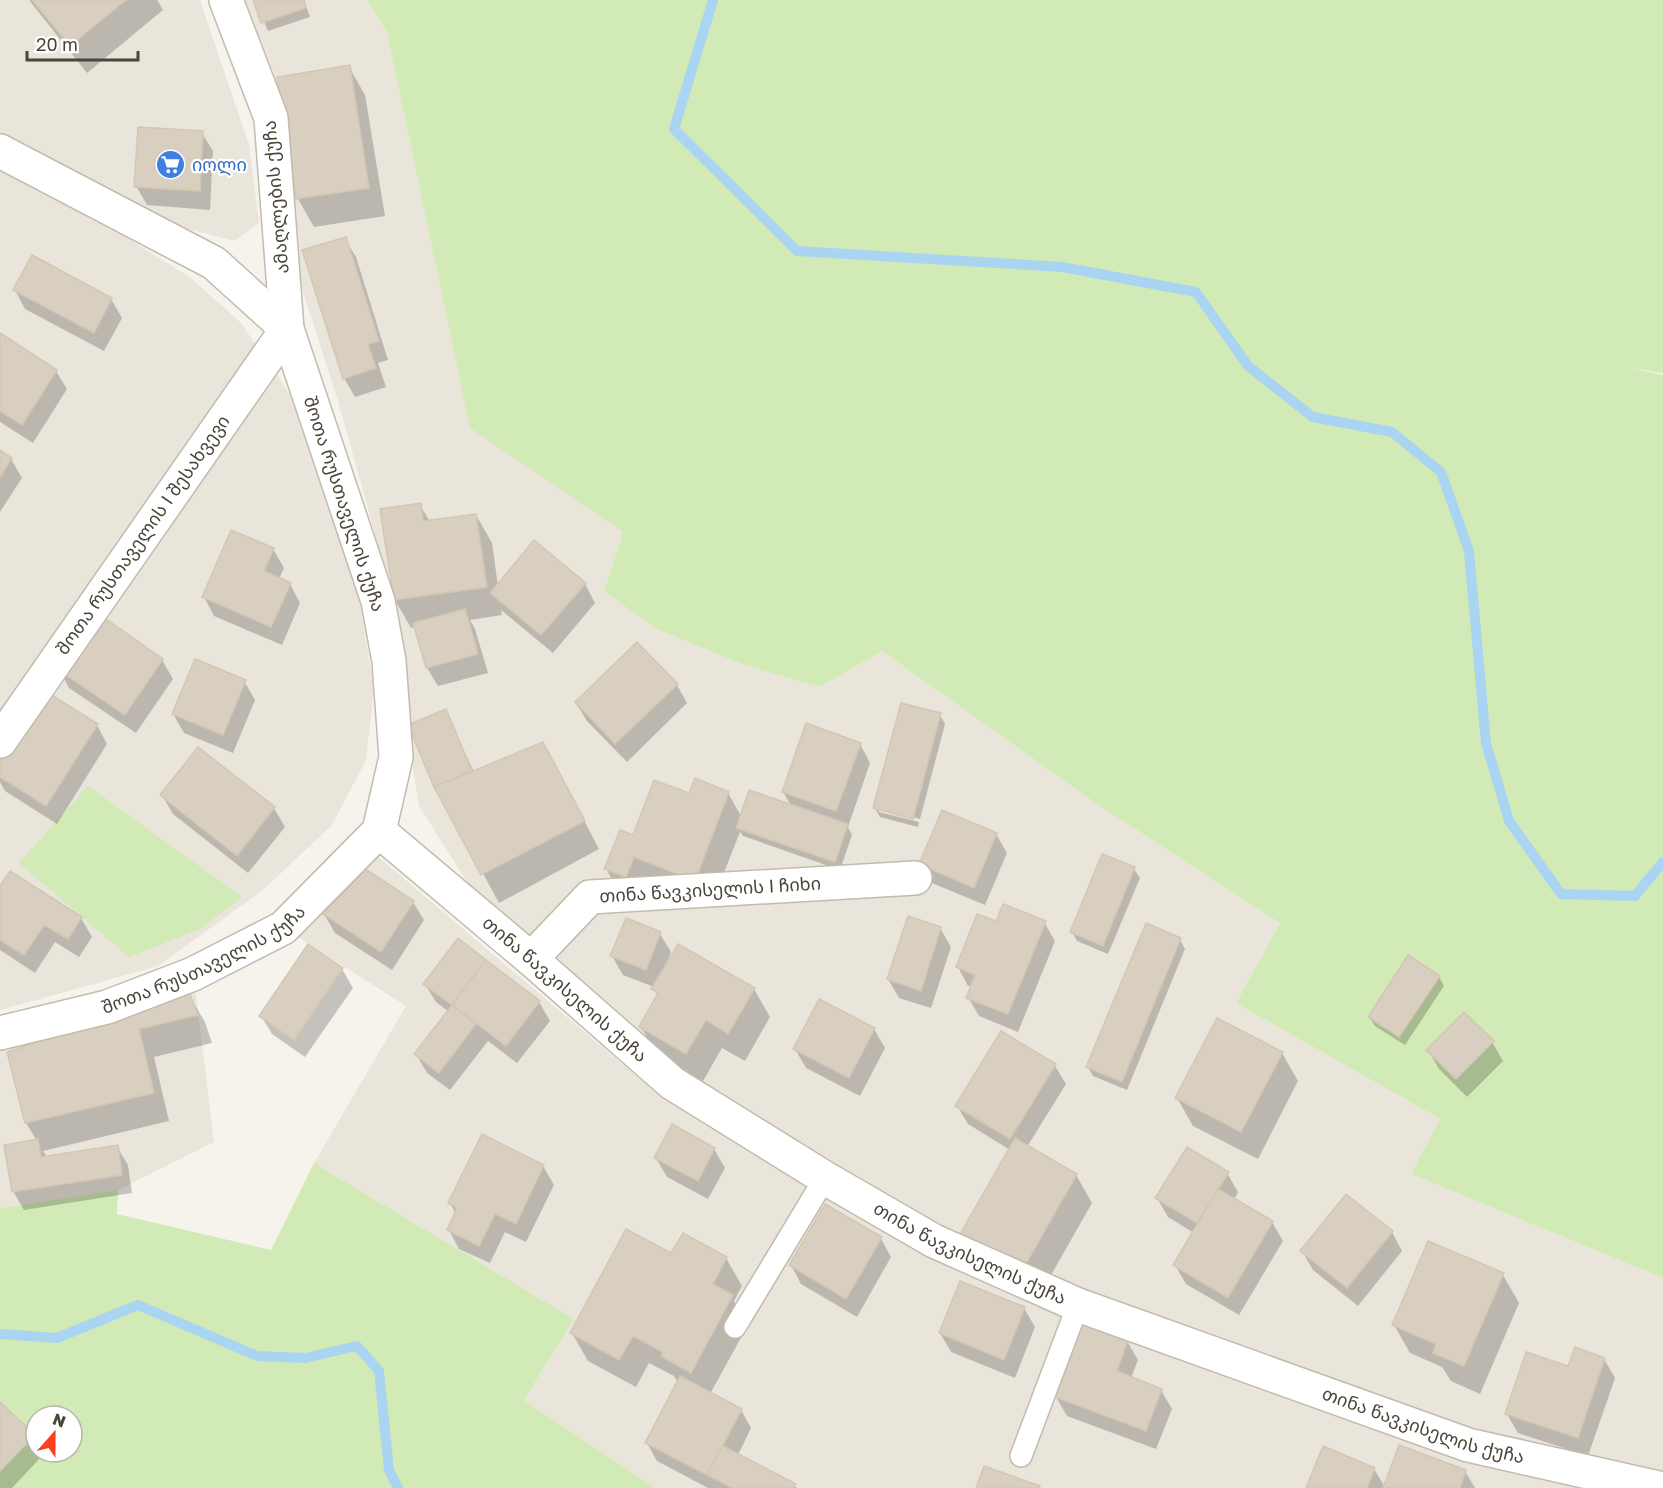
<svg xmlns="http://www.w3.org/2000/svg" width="1663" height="1488" font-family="'Golos Text','Noto Sans Georgian',sans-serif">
	<rect width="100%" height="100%" fill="#f6f3ec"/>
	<g fill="#eae5da">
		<path d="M0,0H200L249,145L259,223L235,241L180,227L0,135Z"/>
		<path d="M237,0H367L387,32L470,427L623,532L604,591L656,629L744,665L820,687L882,651L1098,805L1280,923L1236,1003L1440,1119L1411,1174L1663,1278V1480L1474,1437L1048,1283L936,1229L813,1156L635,1038L471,888L419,806L402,700L395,615L376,537L338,401L303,292L274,108Z"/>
		<path d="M0,170L110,227L191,278L241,323L319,437L351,546L374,689L366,760L332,825L263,890L158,966L0,1010Z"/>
		<path d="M368,848L661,1097L891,1236L1086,1317L1495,1469L1578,1488H656L524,1400L574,1319L314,1163L406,1006L287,930Z"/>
		<path d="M195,986L214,1142L118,1190L0,1208V1043Z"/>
	</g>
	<g fill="#d2eab5" fill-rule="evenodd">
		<path d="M367,0H1663V373L1631,368L1663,375V1278L1411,1174L1440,1119L1236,1003L1280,923L1098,805L882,651L820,687L744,665L656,629L604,591L623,532L470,428L387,32Z"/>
		<path d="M88,786L242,897L200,929L129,957L19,863Z"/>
		<path d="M314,1163L574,1319L524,1400L656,1488H0V1208L118,1190L117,1214L271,1250ZM36,1416H72V1452H36Z"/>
	</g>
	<g fill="#0003">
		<path d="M29,0H157L163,10L87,73Z"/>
		<path d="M255,0H304L310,17L268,31Z"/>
		<path d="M349,67L365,95L385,216L314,227L298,199L278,78Z"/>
		<path d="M202,133L213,151L210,210L147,205L136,186Z"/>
		<path d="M345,239L356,257L388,360L378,363L386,387L355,397L344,378Z"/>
		<path d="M32,257L111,299L122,318L104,351L25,309L15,290Z"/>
		<path d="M0,335L56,371L67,389L33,443L0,422Z"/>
		<path d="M0,452L11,459L22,478L0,512Z"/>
		<path d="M420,505L430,522L476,515L492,543L498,586L585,584L595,603L553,653L501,610L502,615L470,620L475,629L488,673L438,686L427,668L416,627L411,628L395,600L382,510Z"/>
		<path d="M273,549L284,568L279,579L290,584L300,603L282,645L214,616L204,597Z"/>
		<path d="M162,660L173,679L136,733L69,688L59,669Z"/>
		<path d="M244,681L255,700L233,753L184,733L173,714Z"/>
		<path d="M677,685L687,703L627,762L587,721L576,703Z"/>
		<path d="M445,711L474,772L558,771L599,849L499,903L436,787L410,726Z"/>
		<path d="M940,715L945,724L920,819L879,808V812L919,822L918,827L880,817L875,808Z"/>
		<path d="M97,725L107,744L57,824L5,791L0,782V764Z"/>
		<path d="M860,744L870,763L848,827L852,835L840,870L743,836L740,832L710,908L650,884L622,897L606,869L634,837L690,795L728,793L741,816L792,807L783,792Z"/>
		<path d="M162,795L274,808L285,827L248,873L173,814Z"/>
		<path d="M996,834L1007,853L985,905L932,883L921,864Z"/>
		<path d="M1103,856L1134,869L1140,878L1108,954L1077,941L1072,932Z"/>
		<path d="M0,889L81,918L92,937L79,957L55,942L35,973L0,950Z"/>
		<path d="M413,902L424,920L392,970L335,933L324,914Z"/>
		<path d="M1044,922L1055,941L1018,1032L979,1016L968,997L972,987L968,986L958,967L996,923Z"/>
		<path d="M940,928L951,947L931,1008L899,998L888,979Z"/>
		<path d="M660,934L671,952L667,962L754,989L770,1017L745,1061L722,1048L703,1081L657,1055L641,1027L658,997L654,987L623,975L612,956Z"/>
		<path d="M1180,940L1185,949L1127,1090L1093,1076L1088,1067Z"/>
		<path d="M342,969L353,988L305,1057L272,1034L261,1016Z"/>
		<path d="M1439,977L1444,986L1405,1045L1375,1026L1369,1017Z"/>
		<path d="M425,984L539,1002L550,1021L517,1063L488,1041L450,1090L427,1073L416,1054L449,1012L436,1002Z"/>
		<path d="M188,994L205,1022L212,1043L154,1057L169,1121L43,1151L47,1157L117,1147L128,1165L132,1193L24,1210L13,1191L37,1141L26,1123L9,1053Z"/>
		<path d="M874,1029L885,1048L860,1096L806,1068L795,1049Z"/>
		<path d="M1002,1033L1055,1066L1066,1084L1027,1147L1076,1175L1092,1203L1038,1298L977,1264L1010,1150L968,1124L957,1106Z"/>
		<path d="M1492,1042L1503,1061L1467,1097L1439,1069L1428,1050Z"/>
		<path d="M1282,1053L1298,1081L1258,1159L1193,1126L1177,1098Z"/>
		<path d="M714,1149L725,1168L708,1199L667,1177L656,1158Z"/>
		<path d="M543,1166L554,1185L526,1242L505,1232L490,1263L459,1249L449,1230L456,1214L450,1203Z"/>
		<path d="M1227,1173L1238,1192L1234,1200L1272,1222L1283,1241L1239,1315L1186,1284L1175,1265L1194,1233L1168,1217L1157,1198Z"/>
		<path d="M1392,1232L1402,1251L1358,1306L1313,1270L1302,1251Z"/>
		<path d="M881,1239L891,1257L857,1317L801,1284L791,1265Z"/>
		<path d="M672,1255L726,1258L742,1286L734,1301L748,1325L710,1394L741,1410L751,1428L738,1455L797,1488H708L657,1461L647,1443L678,1383L674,1376L649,1363L636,1387L588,1361L572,1333Z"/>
		<path d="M1503,1275L1519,1303L1480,1394L1451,1381L1442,1367L1410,1353L1394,1325Z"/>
		<path d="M1024,1308L1035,1327L1015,1378L951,1352L940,1333Z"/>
		<path d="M1127,1341L1138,1360L1131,1378L1161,1390L1172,1409L1156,1449L1067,1416L1056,1397Z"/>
		<path d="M1604,1359L1615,1378L1588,1456L1518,1433L1507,1414Z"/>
		<path d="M0,1404L33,1436L36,1452L44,1454L12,1488H0Z"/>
		<path d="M1374,1469L1385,1487L1465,1471L1475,1488H1308Z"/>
	</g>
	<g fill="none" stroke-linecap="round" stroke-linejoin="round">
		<g stroke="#a9d4f2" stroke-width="10">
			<path d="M713,0L674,129L797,251L1062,267L1196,292L1248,366L1313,417L1392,432L1441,472L1469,551L1486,743L1509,821L1561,894L1635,896L1663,862"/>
			<path d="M0,1334L57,1338L138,1305L257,1356L305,1358L357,1346L379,1371L389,1470L398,1488"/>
		</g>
	</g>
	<g fill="#d8cfc1" stroke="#d3c7b4" stroke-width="1.5">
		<path d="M32,0H126L70,46Z"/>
		<path d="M253,0H304L306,8L261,23Z"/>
		<path d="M350,65L369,188L296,199L277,77Z"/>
		<path d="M138,127L203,131L200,191L134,187Z"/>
		<path d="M346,237L379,341L368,344L376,368L343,379L302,250Z"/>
		<path d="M32,255L112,298L94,333L13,290Z"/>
		<path d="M0,333L57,370L22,425L0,411Z"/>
		<path d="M0,450L12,458L0,477Z"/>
		<path d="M421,503L423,521L476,514L487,587L394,600L380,509Z"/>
		<path d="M231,530L274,548L264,571L291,583L271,627L202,597Z"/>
		<path d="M534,540L586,583L541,635L490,593Z"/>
		<path d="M465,609L478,654L426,668L413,623Z"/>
		<path d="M96,612L163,659L125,715L57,669Z"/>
		<path d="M637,642L678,684L615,744L575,702Z"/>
		<path d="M195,659L246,680L223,735L172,714Z"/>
		<path d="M45,691L98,724L46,806L0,777V761Z"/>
		<path d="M901,703L941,713L913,819L873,808Z"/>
		<path d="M446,709L472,771L434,787L408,725Z"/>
		<path d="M806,723L861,743L836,811L782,792Z"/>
		<path d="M543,742L585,821L481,875L434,787Z"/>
		<path d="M198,747L275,807L237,856L160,795Z"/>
		<path d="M695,778L729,792L695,881L634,857L626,877L604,869L620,830L633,835L654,780L689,793Z"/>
		<path d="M749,790L848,824L835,862L736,828Z"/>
		<path d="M942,810L997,833L974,888L919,864Z"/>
		<path d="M1102,854L1135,867L1103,946L1070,932Z"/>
		<path d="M356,863L414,901L381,952L323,914Z"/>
		<path d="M10,871L82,917L68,939L44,925L24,955L0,940V886Z"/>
		<path d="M1003,904L1046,921L1008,1014L966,998L975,975L956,967L977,914L996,921Z"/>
		<path d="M908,916L941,927L921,991L887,979Z"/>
		<path d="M626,918L661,932L646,970L610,956Z"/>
		<path d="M1146,923L1181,938L1122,1082L1086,1067Z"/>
		<path d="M458,938L486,960L452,1005L423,984Z"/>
		<path d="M308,944L343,968L294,1040L259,1016Z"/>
		<path d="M678,944L755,988L728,1034L706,1020L686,1054L639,1027L658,993L651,989Z"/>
		<path d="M1408,955L1440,976L1399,1037L1368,1017Z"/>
		<path d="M486,960L540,1001L506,1046L452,1005Z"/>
		<path d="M189,992L198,1015L139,1029L154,1093L25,1123L7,1052Z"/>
		<path d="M819,999L875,1028L849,1078L793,1049Z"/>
		<path d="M452,1005L476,1024L439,1073L414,1054Z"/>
		<path d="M1464,1012L1494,1041L1456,1079L1426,1050Z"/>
		<path d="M1217,1018L1283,1052L1241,1132L1175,1098Z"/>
		<path d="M1001,1031L1056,1064L1010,1139L955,1106Z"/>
		<path d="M672,1124L715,1148L698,1181L654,1158Z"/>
		<path d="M482,1134L544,1165L516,1224L495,1214L479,1246L447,1230L457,1208L448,1203Z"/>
		<path d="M1015,1138L1077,1174L1022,1271L959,1236Z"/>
		<path d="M38,1139L41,1157L118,1145L122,1175L12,1192L4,1145Z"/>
		<path d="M1187,1147L1229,1172L1197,1223L1155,1198Z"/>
		<path d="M1218,1189L1273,1221L1228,1298L1173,1265Z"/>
		<path d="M1346,1194L1393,1231L1347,1288L1300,1251Z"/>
		<path d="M825,1204L882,1237L846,1299L789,1265Z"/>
		<path d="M626,1229L671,1253L683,1233L727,1257L713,1284L733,1295L691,1373L661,1356L663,1352L633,1336L619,1360L570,1333Z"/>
		<path d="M1428,1241L1504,1273L1464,1366L1433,1353L1436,1344L1392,1325Z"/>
		<path d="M960,1281L1025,1307L1004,1360L939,1333Z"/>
		<path d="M1083,1323L1128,1340L1117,1371L1162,1389L1146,1431L1055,1397Z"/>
		<path d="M1575,1347L1605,1358L1578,1438L1505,1414L1526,1352L1568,1366Z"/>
		<path d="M680,1376L742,1409L707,1475L645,1443Z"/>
		<path d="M0,1402L35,1435L0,1471Z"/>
		<path d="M1399,1445L1466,1470L1460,1488H1383Z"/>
		<path d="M723,1446L796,1484L793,1488H732L707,1475Z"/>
		<path d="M1323,1446L1375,1468L1367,1488H1306Z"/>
		<path d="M984,1466L1040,1486L1039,1488H976Z"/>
	</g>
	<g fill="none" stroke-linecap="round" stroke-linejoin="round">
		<defs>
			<g id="service">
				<path d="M735,1327L825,1178"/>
				<path d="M1021,1456L1078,1305"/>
			</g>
			<g id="minor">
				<path d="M0,151L214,263L287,329L0,741"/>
				<path id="s1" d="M379,831L531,959L672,1083L825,1178L934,1241L1078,1305L1468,1445L1659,1488"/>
				<path id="s2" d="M531,959L590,897L915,878"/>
			</g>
			<g id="tertiary">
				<path id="s3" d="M0,1033L107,1007L193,974L283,928L379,831L396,757L389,661L378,601L287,329L271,118L226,0"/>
			</g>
		</defs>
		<use href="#service" stroke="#c2bbae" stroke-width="24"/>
		<use href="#minor" stroke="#c2bbae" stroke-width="36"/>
		<use href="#tertiary" stroke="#c2bbae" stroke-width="36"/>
		<use href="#service" stroke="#fff" stroke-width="21"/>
		<use href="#minor" stroke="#fff" stroke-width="33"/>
		<use href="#tertiary" stroke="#fff" stroke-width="33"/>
	</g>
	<defs>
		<symbol id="supermarket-disc" viewBox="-11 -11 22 22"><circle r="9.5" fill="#3f7fe0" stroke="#fff"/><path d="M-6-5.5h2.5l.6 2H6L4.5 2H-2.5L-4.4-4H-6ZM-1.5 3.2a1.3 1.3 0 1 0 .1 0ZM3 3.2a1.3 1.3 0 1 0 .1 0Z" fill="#fff"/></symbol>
	</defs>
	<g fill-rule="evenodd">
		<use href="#supermarket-disc" x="154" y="148" width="33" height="33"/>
	</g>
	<g text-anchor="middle" stroke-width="4.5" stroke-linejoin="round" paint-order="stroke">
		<g font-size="18" fill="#366cbe" stroke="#fff" text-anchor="start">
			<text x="192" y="171">იოლი</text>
		</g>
		<g font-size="18" fill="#4b4439" stroke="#fff">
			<text transform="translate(276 197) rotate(-95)" y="6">ამაღლების ქუჩა</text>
			<text transform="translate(344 504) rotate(72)" y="6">შოთა რუსთაველის ქუჩა</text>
			<text transform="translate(143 535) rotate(-55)" y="6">შოთა რუსთაველის I შესახვევი</text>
			<text dy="6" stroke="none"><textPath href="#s2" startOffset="206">თინა წავკისელის I ჩიხი</textPath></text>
			<text dy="6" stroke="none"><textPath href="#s3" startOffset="218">შოთა რუსთაველის ქუჩა</textPath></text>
			<text dy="6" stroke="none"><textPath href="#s1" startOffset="244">თინა წავკისელის ქუჩა</textPath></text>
			<text dy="6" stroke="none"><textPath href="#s1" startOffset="730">თინა წავკისელის ქუჩა</textPath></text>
			<text dy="6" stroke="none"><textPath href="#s1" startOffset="1216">თინა წავკისელის ქუჩა</textPath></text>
		</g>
	</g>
	<g transform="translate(54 1434) rotate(21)"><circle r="28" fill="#ffffff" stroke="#b7b4b0" stroke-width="1.5"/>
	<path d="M0-4.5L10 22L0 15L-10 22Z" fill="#fc3f1d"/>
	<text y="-9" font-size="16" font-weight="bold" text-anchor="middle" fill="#4b4439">N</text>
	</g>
	<path d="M27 51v9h111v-9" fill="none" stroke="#4b4439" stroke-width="3"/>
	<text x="36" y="51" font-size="18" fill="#4b4439" stroke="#ffffff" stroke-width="4.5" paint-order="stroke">20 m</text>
</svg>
